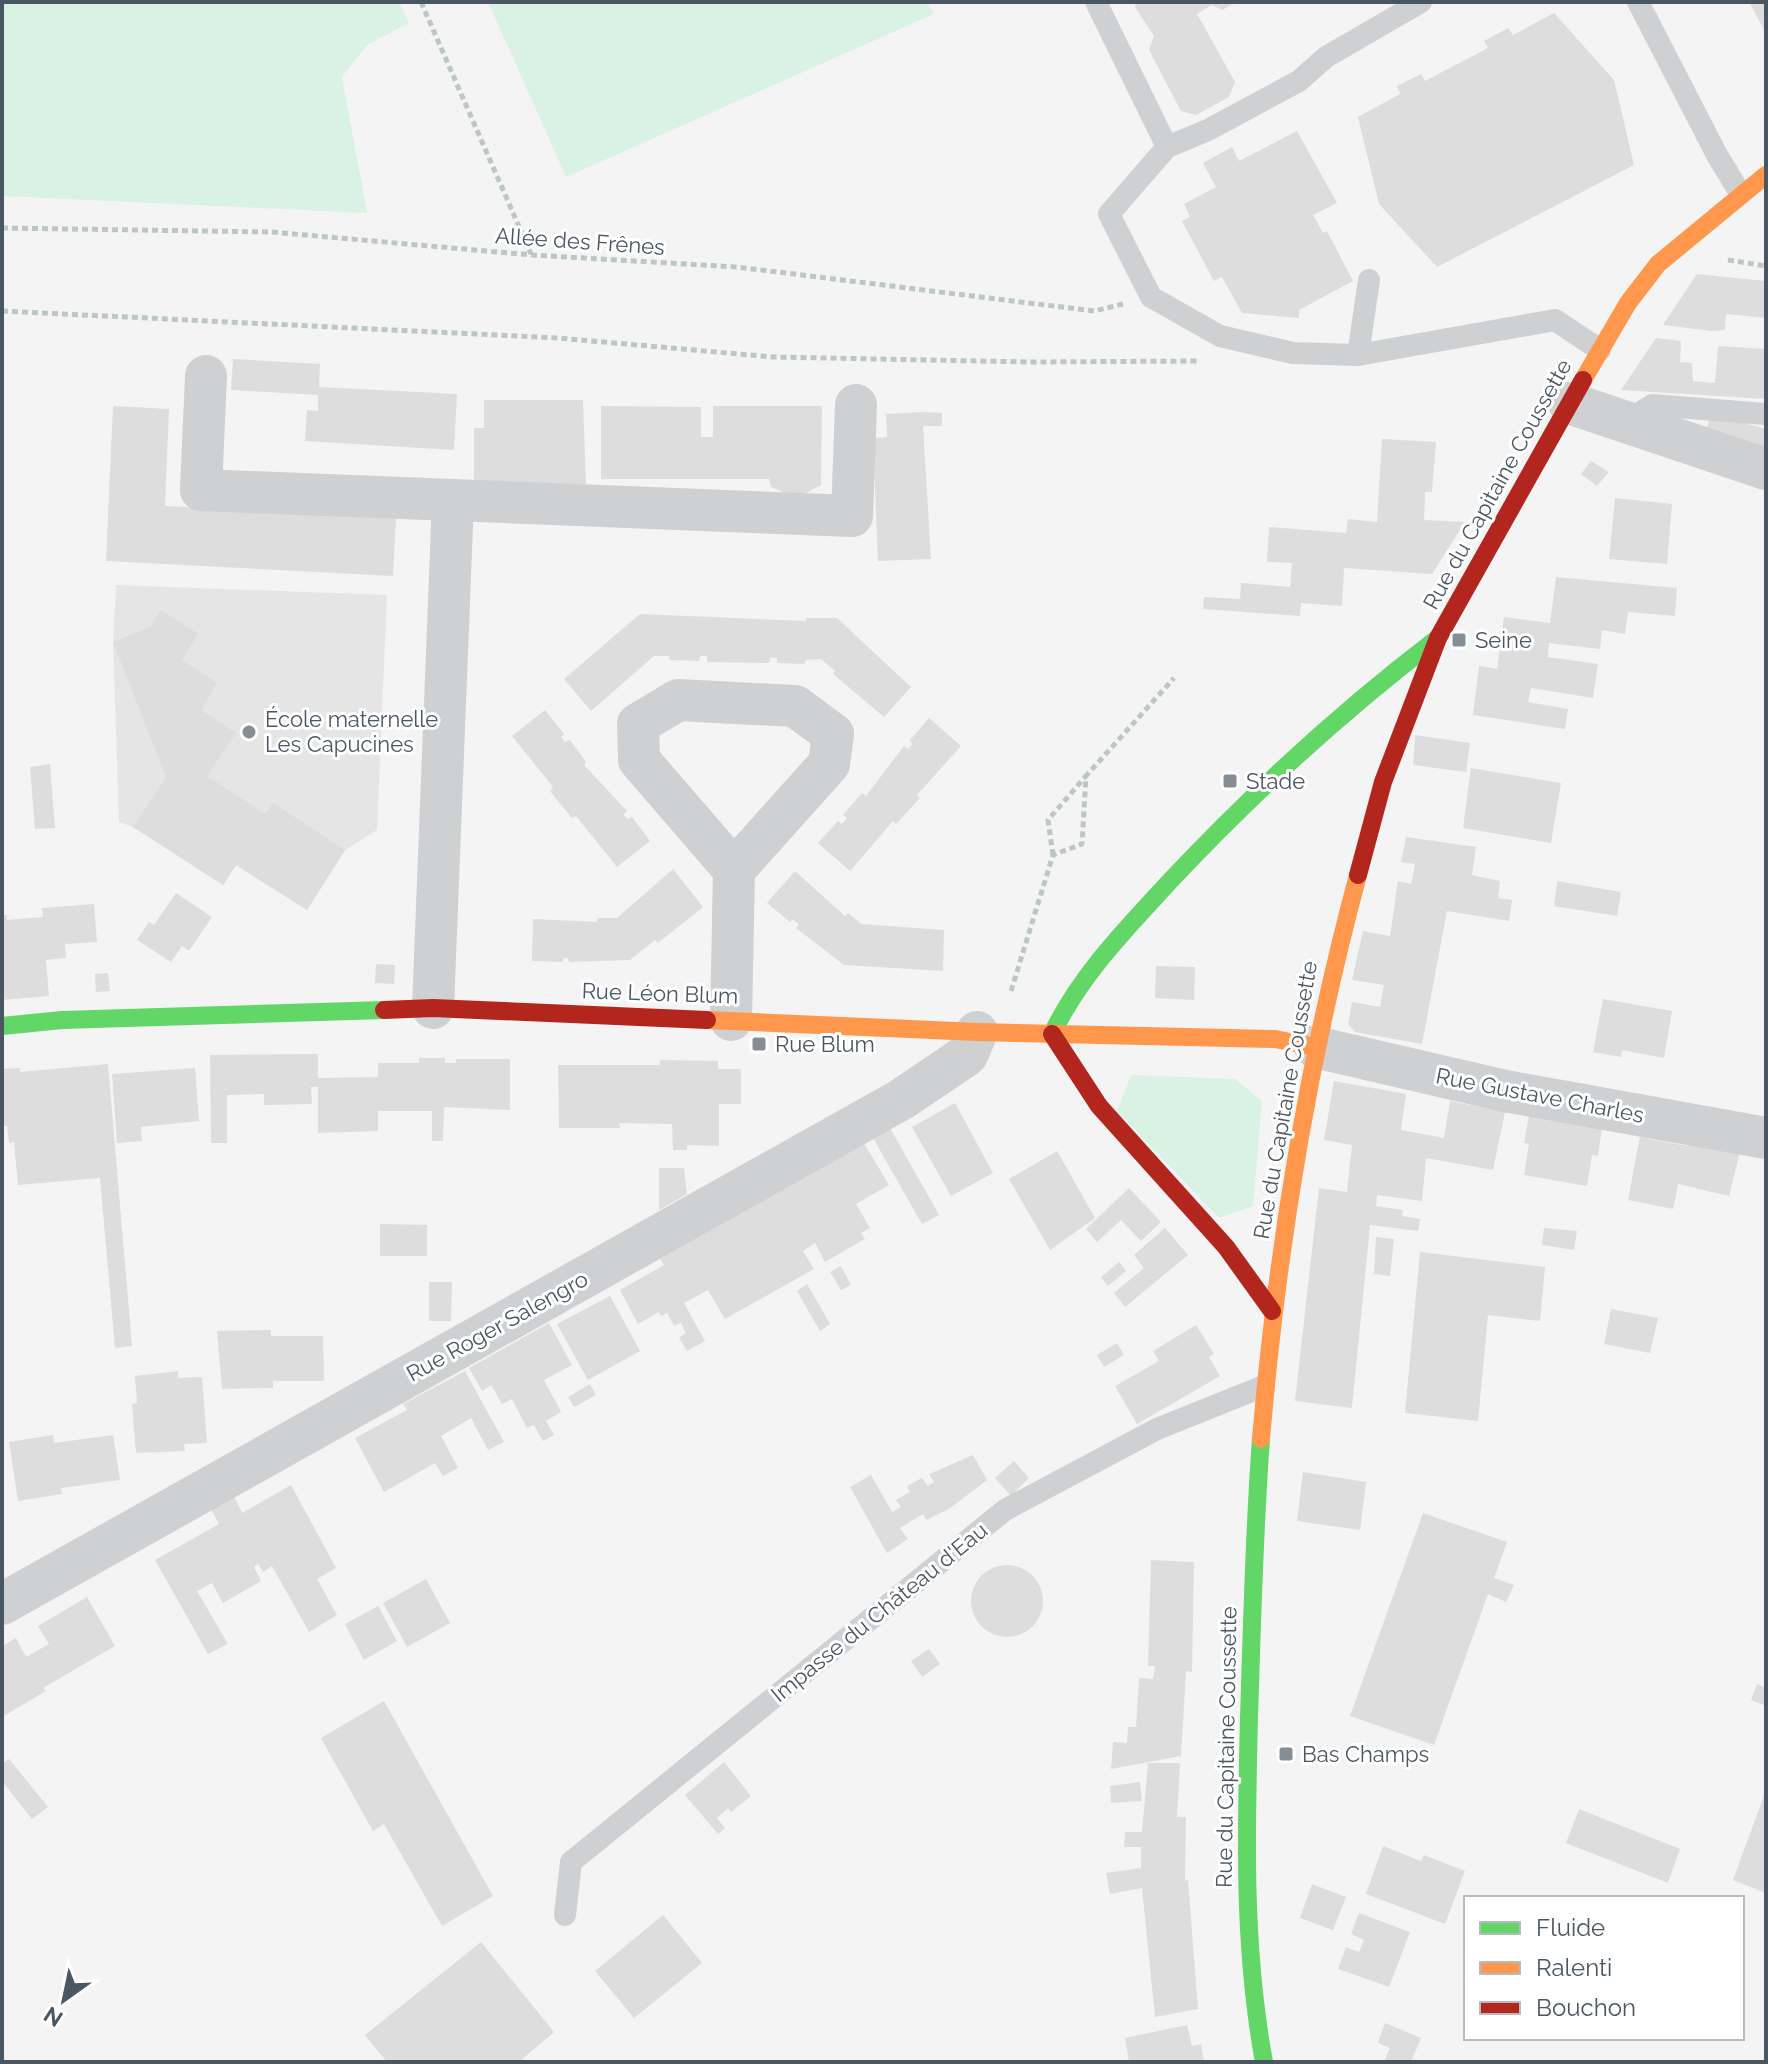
<svg xmlns="http://www.w3.org/2000/svg" width="1768" height="2064" font-family="Raleway,sans-serif">
	<rect width="100%" height="100%" fill="#f4f4f4"/>
	<path fill="#e6e5e6" d="M116,585L387,595L377,830L345,850L307,910L236,865L223,885L133,827L119,822L113,642Z"/>
	<g fill="#d9f2e3">
		<path d="M2,2H399L409,23L367,45L342,77L367,213L2,196Z"/>
		<path d="M488,2H928L934,14L566,177Z"/>
		<path d="M1131,1075L1235,1079L1262,1101L1253,1206L1219,1218L1117,1111Z"/>
	</g>
	<g fill="#ddddde">
		<path d="M1136,2H1237L1222,10L1212,5L1197,14L1235,82L1229,97L1196,115L1181,111L1149,50L1154,36L1135,7Z"/>
		<path d="M1749,2H1766V33Z"/>
		<path d="M1554,13L1614,80L1634,165L1437,267L1379,204L1358,117L1400,94L1397,86L1421,74L1425,81L1488,48L1484,41L1508,28L1513,35Z"/>
		<path d="M1297,131L1337,203L1313,215L1323,233L1327,231L1353,281L1299,310V318L1242,313L1222,277L1214,281L1182,221L1190,217L1184,204L1216,187L1203,163L1232,147L1239,161Z"/>
		<path d="M1697,274L1766,281V318L1726,314L1725,330L1712,331L1663,325Z"/>
		<path d="M1656,338L1681,341L1680,362L1692,363L1693,381L1715,383L1718,346L1766,349V399L1621,390Z"/>
		<path d="M233,359L320,364L319,387L457,394L454,450L305,441L307,410L318,411V395L231,390Z"/>
		<path d="M484,400H583L586,484H474V428H484Z"/>
		<path d="M113,406L169,409L165,506L396,518L393,576L106,561Z"/>
		<path d="M601,406L701,407V437H713V406H822L821,485L797,498L771,487L769,479H601Z"/>
		<path d="M922,412L942,413V426H923L931,559L878,561L873,438L887,437L886,414Z"/>
		<path d="M1711,414L1766,429V447L1707,428Z"/>
		<path d="M1382,439L1436,442L1432,492H1425L1424,520L1465,522L1432,574L1344,568L1342,606L1301,603L1300,616L1203,609L1204,597L1240,599L1241,583L1290,587L1292,563L1267,562L1269,527L1346,533L1348,519L1377,522Z"/>
		<path d="M1591,461L1609,472L1597,486L1581,474Z"/>
		<path d="M1615,498L1672,504L1667,564L1609,559Z"/>
		<path d="M1556,577L1677,588L1675,616L1628,612L1625,634L1602,630L1600,649L1549,643L1548,657L1598,664L1593,698L1531,688L1528,702L1568,709L1565,729L1473,715L1479,666L1497,669L1504,617L1550,623Z"/>
		<path d="M161,610L198,634L182,660L217,683L201,710L236,733L207,776L265,814L273,803L345,850L307,910L236,865L223,885L133,827L166,777L113,642L150,627Z"/>
		<path d="M640,614L806,621V618H837L911,687L884,717L833,674L835,671L821,659L806,660L804,664L777,663V658H770L769,663L707,662V656H700L699,661L670,660L669,656H654L591,711L564,679Z"/>
		<path d="M545,710L564,734L561,737L565,742L570,740L586,762L584,765L627,811L623,815L628,819L632,817L650,841L617,867L576,816L572,818L550,791L553,787L512,736Z"/>
		<path d="M929,718L961,746L917,795L920,798L896,824L893,821L850,871L818,843L838,821L842,824L847,818L843,815L862,793L866,796L904,746L908,749L912,744L910,740Z"/>
		<path d="M1415,735L1470,743L1466,772L1413,765Z"/>
		<path d="M50,764L55,828L35,829L30,767Z"/>
		<path d="M1471,768L1561,783L1551,843L1463,828Z"/>
		<path d="M1406,837L1476,847L1472,875L1500,881L1498,898L1512,900L1509,921L1447,911L1422,1044L1355,1032L1348,1024L1352,1002L1380,1007L1384,985L1352,980L1363,931L1390,936L1398,881L1411,884L1415,864L1401,862Z"/>
		<path d="M673,869L703,907L658,943L655,940L630,960L569,962L568,958H563V962L532,961L533,919L597,922L598,918H617Z"/>
		<path d="M795,871L845,916L848,913L861,924L944,930L943,971L844,965L796,928L799,924L792,919L790,922L767,903Z"/>
		<path d="M1557,881L1621,892L1617,916L1554,906Z"/>
		<path d="M176,893L212,917L189,951L182,946L171,962L137,940L149,922L154,925Z"/>
		<path d="M94,904L97,942L65,944L66,958L46,960L49,996L2,1000V915H7V920L43,917L42,908Z"/>
		<path d="M376,964L395,965L394,984L375,983Z"/>
		<path d="M1156,966L1195,967L1194,1000L1155,998Z"/>
		<path d="M108,973L110,991L96,992L95,974Z"/>
		<path d="M1603,999L1672,1011L1664,1058L1622,1050L1621,1057L1593,1052Z"/>
		<path d="M318,1054V1078L378,1077V1063H419V1058H445V1063H456V1059H510V1110L444,1107L443,1141H432V1111H378V1131L318,1133V1087H311L312,1104L264,1105V1094L227,1095V1143H211L210,1055Z"/>
		<path d="M660,1060L718,1061V1069H741V1104H719V1146L687,1145V1150H673L672,1124L619,1123L620,1128H559L558,1065H660Z"/>
		<path d="M108,1064L132,1346L115,1348L100,1178L18,1185L14,1142L9,1143L7,1126H2V1069L20,1068V1072Z"/>
		<path d="M195,1068L199,1121L141,1127L142,1141L117,1143L112,1074Z"/>
		<path d="M1334,1081L1406,1094L1401,1130L1444,1138L1450,1101L1505,1112L1493,1170L1426,1158L1422,1201L1377,1195L1376,1206L1403,1210L1402,1216L1420,1219L1418,1231L1370,1225L1352,1408L1295,1401L1319,1188L1347,1192L1352,1145L1324,1140Z"/>
		<path d="M955,1103L993,1173L951,1196L912,1127Z"/>
		<path d="M1529,1116L1602,1129L1598,1156L1592,1155L1587,1186L1524,1175L1529,1144L1524,1143Z"/>
		<path d="M890,1128L939,1215L922,1224L873,1138Z"/>
		<path d="M1640,1137L1687,1146L1689,1140L1740,1152L1729,1196L1678,1184L1673,1209L1628,1200Z"/>
		<path d="M864,1143L889,1185L856,1204L870,1228L861,1233L865,1239L825,1262L815,1243L803,1251L814,1269L725,1319L708,1290L684,1303L705,1341L687,1351L679,1338L686,1333L681,1323L674,1326L667,1313L661,1316L659,1312L638,1324L620,1290L664,1265L660,1259Z"/>
		<path d="M1057,1151L1095,1218L1050,1250L1009,1179Z"/>
		<path d="M659,1168H684L687,1194L659,1210Z"/>
		<path d="M1129,1188L1161,1222L1141,1241L1121,1220L1097,1242L1086,1229Z"/>
		<path d="M380,1224L427,1225V1256H380Z"/>
		<path d="M1165,1228L1188,1255L1125,1307L1114,1293L1144,1268L1134,1255Z"/>
		<path d="M1544,1228L1577,1231L1574,1250L1542,1245Z"/>
		<path d="M1376,1237L1394,1239L1390,1276L1374,1274Z"/>
		<path d="M1420,1252L1545,1267L1540,1321L1488,1315L1478,1421L1405,1413Z"/>
		<path d="M1119,1262L1126,1271L1108,1286L1101,1277Z"/>
		<path d="M841,1266L851,1285L841,1290L830,1272Z"/>
		<path d="M429,1282H452L451,1321H429Z"/>
		<path d="M807,1284L830,1324L820,1331L797,1291Z"/>
		<path d="M610,1296L640,1351L588,1380L557,1324Z"/>
		<path d="M1611,1309L1658,1318L1650,1353L1604,1344Z"/>
		<path d="M549,1323L572,1365L544,1380L561,1412L546,1421L554,1435L543,1441L534,1425L527,1428L512,1399L502,1404L491,1385L482,1391L469,1368Z"/>
		<path d="M1196,1325L1214,1354L1209,1357L1220,1376L1137,1424L1115,1386L1159,1361L1153,1351Z"/>
		<path d="M271,1330V1336H323L324,1381H273V1388L222,1389L217,1331Z"/>
		<path d="M1117,1343L1124,1355L1104,1367L1097,1355Z"/>
		<path d="M178,1371V1378L202,1377L207,1443L184,1444L185,1451L136,1453L132,1404L137,1403L135,1376Z"/>
		<path d="M465,1371L504,1442L488,1450L471,1418L441,1436L458,1468L443,1476L435,1463L384,1492L355,1438L407,1410L403,1404Z"/>
		<path d="M590,1384L596,1395L574,1407L568,1397Z"/>
		<path d="M53,1435L54,1443L113,1435L120,1480L61,1488L62,1494L18,1501L9,1442Z"/>
		<path d="M973,1455L987,1480L949,1509L926,1520L923,1514L900,1528L908,1539L887,1553L850,1487L871,1475L892,1512L901,1507L896,1500L910,1492L907,1486L922,1478L928,1486L934,1482L929,1474Z"/>
		<path d="M1014,1461L1029,1478L1011,1496L995,1478Z"/>
		<path d="M1303,1472L1366,1482L1360,1530L1297,1521Z"/>
		<path d="M291,1485L336,1568L317,1579L337,1615L309,1632L272,1566L263,1572L258,1564L254,1567L261,1581L223,1603L212,1583L197,1591L228,1644L208,1654L155,1560L219,1524L211,1509L234,1496L242,1513Z"/>
		<path d="M1423,1513L1507,1542L1494,1578L1514,1585L1506,1602L1488,1594L1434,1745L1350,1716Z"/>
		<path d="M1151,1560L1194,1562L1192,1672L1186,1671L1181,1756L1111,1769L1113,1742L1127,1743L1128,1727H1136L1139,1678L1153,1679L1155,1666H1148Z"/>
		<circle cx="1007" cy="1601" r="36"/>
		<path d="M426,1579L450,1623L407,1647L383,1603Z"/>
		<path d="M87,1597L115,1646L43,1688L46,1691L2,1717V1646L16,1638L26,1657L49,1644L38,1626Z"/>
		<path d="M378,1606L397,1641L364,1660L345,1624Z"/>
		<path d="M929,1649L940,1664L922,1677L911,1661Z"/>
		<path d="M1757,1684L1766,1688V1706L1751,1700Z"/>
		<path d="M384,1701L493,1896L442,1926L384,1824L373,1831L321,1738Z"/>
		<path d="M9,1759L48,1807L32,1819L2,1781V1764Z"/>
		<path d="M724,1762L751,1796L731,1812L728,1808L717,1818L725,1828L718,1834L685,1795Z"/>
		<path d="M1148,1763H1180L1177,1817H1186L1185,1881L1188,1880L1198,2009L1155,2017L1142,1888L1110,1894L1106,1873L1141,1868V1847H1124L1125,1832H1142Z"/>
		<path d="M1140,1782L1142,1801L1111,1803L1110,1786Z"/>
		<path d="M1766,1790V1893L1733,1880Z"/>
		<path d="M1579,1809L1680,1849L1668,1883L1566,1843Z"/>
		<path d="M1383,1846L1421,1861L1424,1855L1465,1871L1445,1924L1366,1894Z"/>
		<path d="M1312,1884L1346,1897L1333,1930L1300,1918Z"/>
		<path d="M1359,1913L1410,1932L1389,1987L1338,1969L1346,1947L1359,1952L1364,1940L1351,1934Z"/>
		<path d="M663,1915L702,1963L634,2018L595,1971Z"/>
		<path d="M481,1942L554,2032L519,2062H387L365,2035Z"/>
		<path d="M1385,2023L1421,2038L1411,2062H1384L1390,2048L1378,2043Z"/>
		<path d="M1187,2025L1192,2046L1201,2044L1204,2062H1129L1125,2038Z"/>
	</g>
	<g fill="none" stroke-linecap="round" stroke-linejoin="round">
		<g stroke="#bcc7c4" stroke-width="5" stroke-dasharray="6 4" stroke-linecap="butt">
			<path d="M421,2L531,254"/>
			<path d="M2,228L271,232L532,255L737,267L1094,311L1123,304"/>
			<path d="M1728,260L1766,266"/>
			<path d="M2,311L558,338L773,357L1030,362L1200,361"/>
			<path d="M1053,855L1048,820L1086,776"/>
			<path d="M1011,991L1053,855L1082,844L1086,776L1174,678"/>
		</g>
		<g stroke="#ced0d2" stroke-width="22">
			<path d="M1096,2L1167,147"/>
			<path d="M1421,2L1326,57L1299,81L1208,130L1167,147L1109,214L1151,297L1220,336L1293,353L1358,355L1555,320L1600,350"/>
			<path d="M1638,2L1717,155L1740,193"/>
			<path d="M1358,355L1369,280"/>
			<path d="M1629,420L1652,405L1766,414"/>
			<path d="M565,1915L571,1862L1005,1510L1157,1429L1264,1386"/>
		</g>
		<g stroke="#ced0d2" stroke-width="42">
			<path d="M206,376L201,490L852,516L856,405"/>
			<path d="M1569,403L1766,469"/>
			<path d="M433,1008L453,500"/>
			<path d="M731,1020L734,870L829,764L833,734L795,706L678,700L638,724L639,760L734,870"/>
			<path d="M1315,1047L1505,1091L1766,1138"/>
			<path d="M2,1604L902,1099L967,1055L977,1032"/>
		</g>
		<g stroke="#63d668" stroke-width="18">
			<path d="M2,1026L62,1020L384,1010"/>
			<path d="M1052,1034C1081,974 1126,929 1171,880C1254,792 1342,711 1438,638"/>
			<path d="M1261,1439C1254,1532 1252,1625 1249,1718C1246,1833 1243,1948 1264,2062"/>
		</g>
		<g stroke="#ff974d" stroke-width="18">
			<path d="M1583,380L1628,303L1658,264L1766,175"/>
			<path d="M707,1020L977,1032L1275,1039L1315,1047"/>
			<path d="M1261,1439C1277,1248 1308,1061 1358,875"/>
		</g>
		<g stroke="#b3261e" stroke-width="18">
			<path d="M1358,875L1383,782L1438,638L1583,380"/>
			<path d="M384,1010L433,1008L707,1020"/>
			<path d="M1052,1034L1099,1106L1226,1247L1272,1311"/>
		</g>
	</g>
	<g fill="#868d94" stroke="#fff" stroke-width="3">
		<rect x="1451" y="632" width="16" height="16" rx="4"/>
		<circle cx="249" cy="732" r="8"/>
		<rect x="1222" y="773" width="16" height="16" rx="4"/>
		<rect x="751" y="1036" width="16" height="16" rx="4"/>
		<rect x="1278" y="1746" width="16" height="16" rx="4"/>
	</g>
	<g text-anchor="middle" stroke-width="6" stroke-linejoin="round" paint-order="stroke">
		<g font-size="22" fill="#4a5661" stroke="#fff">
			<text transform="translate(580 241) rotate(4)" y="8">Allée des Frênes</text>
			<text transform="translate(1497 484) rotate(-61)" y="8">Rue du Capitaine Coussette</text>
			<text transform="translate(660 993) rotate(2)" y="8">Rue Léon Blum</text>
			<text transform="translate(1540 1095) rotate(11)" y="8">Rue Gustave Charles</text>
			<text transform="translate(1285 1100) rotate(-80)" y="8">Rue du Capitaine Coussette</text>
			<text transform="translate(497 1326) rotate(-29)" y="8">Rue Roger Salengro</text>
			<text transform="translate(879 1612) rotate(-39)" y="8">Impasse du Château d'Eau</text>
			<text transform="translate(1226 1747) rotate(-89)" y="8">Rue du Capitaine Coussette</text>
		</g>
		<g font-size="22" fill="#4a5661" stroke="#fff" text-anchor="start">
			<text x="1475" y="648">Seine</text>
			<text x="265" y="727">École maternelle<tspan x="265" dy="25">Les Capucines</tspan></text>
			<text x="1246" y="789">Stade</text>
			<text x="775" y="1052">Rue Blum</text>
			<text x="1302" y="1762">Bas Champs</text>
		</g>
	</g>
	<rect width="1768" height="2064" fill="none" stroke="#4a5661" stroke-width="8"/>
	<rect x="1464" y="1896" width="280" height="144" fill="#ffffff" stroke="#b7bbc0" stroke-width="2"/>
	<rect x="1480" y="1922" width="40" height="12" fill="#63d668" stroke="#b7bbc0" stroke-width="2"/>
	<text x="1536" y="1936" font-size="24" fill="#4a5661">Fluide</text>
	<rect x="1480" y="1962" width="40" height="12" fill="#ff974d" stroke="#b7bbc0" stroke-width="2"/>
	<text x="1536" y="1976" font-size="24" fill="#4a5661">Ralenti</text>
	<rect x="1480" y="2002" width="40" height="12" fill="#b3261e" stroke="#b7bbc0" stroke-width="2"/>
	<text x="1536" y="2016" font-size="24" fill="#4a5661">Bouchon</text>
	<g transform="translate(64 2000) rotate(213)" stroke="#ffffff" stroke-width="6" paint-order="stroke">
	<path d="M0-6L14 30L0 20L-14 30Z" fill="#4a5661"/>
	<text y="-12" font-size="22" font-weight="bold" text-anchor="middle" fill="#4a5661">N</text>
	</g>
</svg>
